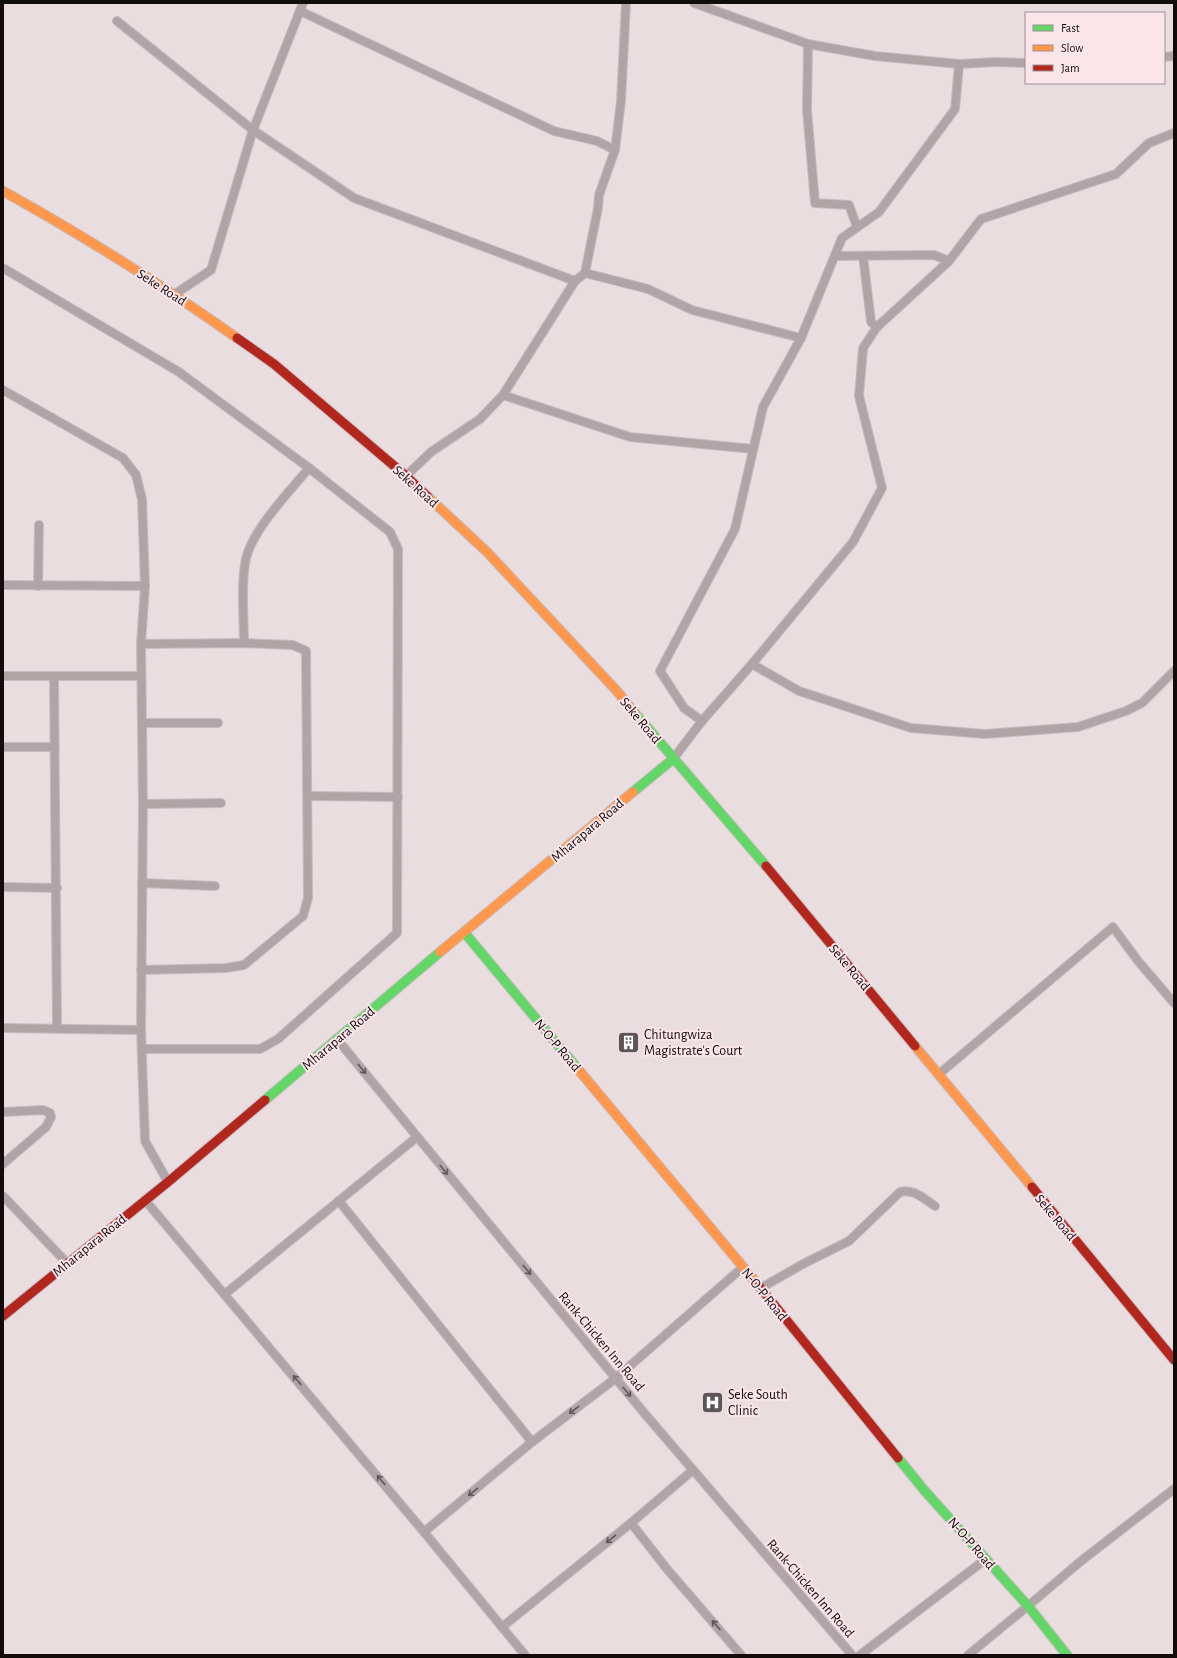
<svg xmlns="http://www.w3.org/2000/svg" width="1177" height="1658" font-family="'Alegreya Sans',sans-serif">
	<rect width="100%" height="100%" fill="#e9dde0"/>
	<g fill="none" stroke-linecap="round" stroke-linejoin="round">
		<defs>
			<g id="street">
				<path d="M694,3L808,44L875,56L959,64L997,62L1026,63"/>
				<path d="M300,11L554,131L597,141L615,150"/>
				<path d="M117,21L253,130L354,198L575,281"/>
				<path d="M808,44L807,110L815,203L849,205L857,227"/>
				<path d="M1164,57L1174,56"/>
				<path d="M835,256L934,255L949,261"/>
				<path d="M863,256L871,322L877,327"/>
				<path d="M3,268L179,372L309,468L390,532L398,549L397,933L278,1039L260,1049H142"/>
				<path d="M585,273L648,289L692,310L801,338"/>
				<path d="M175,294L211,270L253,130L303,3"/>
				<path d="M3,390L123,458L136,475L142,499L145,586L141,644L143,804L141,1030L145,1141L168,1182"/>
				<path d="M503,395L630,437L753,449"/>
				<path d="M406,476L431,452L480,419L503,395L575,281L585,273L598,208L599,195L615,150L621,101L626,3"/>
				<path d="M3,585L145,586"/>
				<path d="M38,586L39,525"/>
				<path d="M244,643C244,620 240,572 248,552C258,524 290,491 309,468"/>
				<path d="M141,644L244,643L293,645L306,651L308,898L303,916L244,965L226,968L141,970"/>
				<path d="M752,664L799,691L911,728L985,734L1078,727L1126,711L1142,703L1174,671"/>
				<path d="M3,676H141"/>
				<path d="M54,677L57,1028"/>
				<path d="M702,721L684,708L660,671L735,529L763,407L801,338L842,238L879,212L955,109L959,64"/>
				<path d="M142,723H218"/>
				<path d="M3,747H55"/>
				<path d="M673,759L702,721L752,664L853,542L882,488L859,396L863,348L877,327L949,261L981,219L1116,174L1149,143L1174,133"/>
				<path d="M308,796L398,797"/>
				<path d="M143,804L221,803"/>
				<path d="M142,883L215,886"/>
				<path d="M3,887L57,888"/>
				<path d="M3,1028L141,1030"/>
				<path d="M337,1039L645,1414L852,1655"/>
				<path d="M939,1074L1113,927L1138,961L1174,1003"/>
				<path d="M3,1112L43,1110L50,1113L51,1117L46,1127L3,1164"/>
				<path d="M3,1196L67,1263"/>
				<path d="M145,1200L424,1532L532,1442L616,1378L743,1267"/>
				<path d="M339,1201L532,1442"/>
				<path d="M761,1288L803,1264L849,1241L900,1192C913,1188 924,1199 935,1206"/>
				<path d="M225,1294L417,1137"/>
				<path d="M631,1523L693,1470"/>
				<path d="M424,1532L525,1655"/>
				<path d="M502,1627L631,1523L667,1569L741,1655"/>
				<path d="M860,1655L986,1559"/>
				<path d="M968,1655L1028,1606L1081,1561L1174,1489"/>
			</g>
			<g id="fast">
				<path d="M634,712L766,866"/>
				<path d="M633,792L673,759"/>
				<path d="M464,932L577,1068"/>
				<path d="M265,1100L440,952"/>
				<path d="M898,1458L924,1490L1028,1606L1067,1655"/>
			</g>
			<g id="slow">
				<path d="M3,191C84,236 162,285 237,338"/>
				<path d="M428,497L487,552L616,690L634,712"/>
				<path d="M440,952L633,792"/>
				<path d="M915,1046L1032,1187"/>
				<path d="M577,1068L759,1286"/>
			</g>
			<g id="jam">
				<path d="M237,338L274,364L406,476L428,497"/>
				<path d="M766,866L915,1046"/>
				<path d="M1032,1187L1174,1360"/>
				<path d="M759,1286L898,1458"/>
				<path d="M3,1316L168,1182L265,1100"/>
			</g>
		</defs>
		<use href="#street" stroke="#c6bcbf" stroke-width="10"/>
		<use href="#fast" stroke="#c6bcbf" stroke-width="11"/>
		<use href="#slow" stroke="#c6bcbf" stroke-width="11"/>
		<use href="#jam" stroke="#c6bcbf" stroke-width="11"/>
		<use href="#street" stroke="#b1a4a7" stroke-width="8"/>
		<use href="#fast" stroke="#63d668" stroke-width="9"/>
		<use href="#slow" stroke="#ff974d" stroke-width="9"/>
		<use href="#jam" stroke="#b3261e" stroke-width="9"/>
	</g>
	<defs><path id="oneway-shaft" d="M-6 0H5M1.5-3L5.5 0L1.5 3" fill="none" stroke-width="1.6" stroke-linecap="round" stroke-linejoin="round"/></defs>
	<g stroke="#62585a">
		<use href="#oneway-shaft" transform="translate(362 1069) rotate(51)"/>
		<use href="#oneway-shaft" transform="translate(444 1170) rotate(50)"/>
		<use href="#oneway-shaft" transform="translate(527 1270) rotate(50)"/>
		<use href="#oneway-shaft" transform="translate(297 1380) rotate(-130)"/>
		<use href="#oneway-shaft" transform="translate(627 1392) rotate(50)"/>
		<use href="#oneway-shaft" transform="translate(574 1410) rotate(143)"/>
		<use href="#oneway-shaft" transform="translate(381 1480) rotate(-130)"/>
		<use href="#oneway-shaft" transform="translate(473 1492) rotate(141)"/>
		<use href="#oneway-shaft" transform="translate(611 1539) rotate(141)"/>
		<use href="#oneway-shaft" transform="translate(716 1625) rotate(-131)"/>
	</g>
	<defs>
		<symbol id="building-square" viewBox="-11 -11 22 22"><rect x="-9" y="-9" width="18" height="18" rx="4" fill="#5e5557" stroke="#fbe5ea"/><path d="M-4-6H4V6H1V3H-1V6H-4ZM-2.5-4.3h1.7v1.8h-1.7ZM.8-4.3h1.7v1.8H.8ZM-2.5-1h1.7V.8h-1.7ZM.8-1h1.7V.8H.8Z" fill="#fff"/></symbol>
		<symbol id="hospital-square" viewBox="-11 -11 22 22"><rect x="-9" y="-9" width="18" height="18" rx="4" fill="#5e5557" stroke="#fbe5ea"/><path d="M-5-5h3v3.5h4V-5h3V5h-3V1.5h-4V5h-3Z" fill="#fff"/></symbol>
	</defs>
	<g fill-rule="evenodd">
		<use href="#building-square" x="616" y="1030" width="25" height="25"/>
		<use href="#hospital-square" x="700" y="1390" width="25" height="25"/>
	</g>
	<g text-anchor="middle" stroke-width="4" stroke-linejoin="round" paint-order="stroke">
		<g font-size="14" fill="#130c0d" stroke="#fbe5ea">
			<text transform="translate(162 287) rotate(33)" y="5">Seke Road</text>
			<text transform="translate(416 486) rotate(42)" y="5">Seke Road</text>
			<text transform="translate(641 720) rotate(50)" y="5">Seke Road</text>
			<text transform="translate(587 830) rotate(-40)" y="5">Mharapara Road</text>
			<text transform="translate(850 967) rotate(50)" y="5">Seke Road</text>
			<text transform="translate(338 1038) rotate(-40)" y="5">Mharapara Road</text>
			<text transform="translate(558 1045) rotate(50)" y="5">N-O-P Road</text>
			<text transform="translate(1056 1217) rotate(50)" y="5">Seke Road</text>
			<text transform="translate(89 1245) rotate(-39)" y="5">Mharapara Road</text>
			<text transform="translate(765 1294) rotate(51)" y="5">N-O-P Road</text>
			<text transform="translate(602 1341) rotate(50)" y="5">Rank-Chicken Inn Road</text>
			<text transform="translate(972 1543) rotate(49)" y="5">N-O-P Road</text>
			<text transform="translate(811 1588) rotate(49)" y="5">Rank-Chicken Inn Road</text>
		</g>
		<g font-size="14" fill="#130c0d" stroke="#fbe5ea" text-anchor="start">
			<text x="644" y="1039">Chitungwiza<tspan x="644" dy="16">Magistrate's Court</tspan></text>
			<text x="728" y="1399">Seke South<tspan x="728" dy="16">Clinic</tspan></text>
		</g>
	</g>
	<rect width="1177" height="1658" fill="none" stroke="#130c0d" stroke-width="8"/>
	<rect x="1025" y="12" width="140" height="72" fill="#fbe5ea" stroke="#9e8e92"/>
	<rect x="1033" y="25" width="20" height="6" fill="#63d668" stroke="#9e8e92"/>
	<text x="1061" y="32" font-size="12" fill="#130c0d">Fast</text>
	<rect x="1033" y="45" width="20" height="6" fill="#ff974d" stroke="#9e8e92"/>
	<text x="1061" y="52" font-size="12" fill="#130c0d">Slow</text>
	<rect x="1033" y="65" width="20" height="6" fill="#b3261e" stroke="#9e8e92"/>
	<text x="1061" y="72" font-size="12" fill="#130c0d">Jam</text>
</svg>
